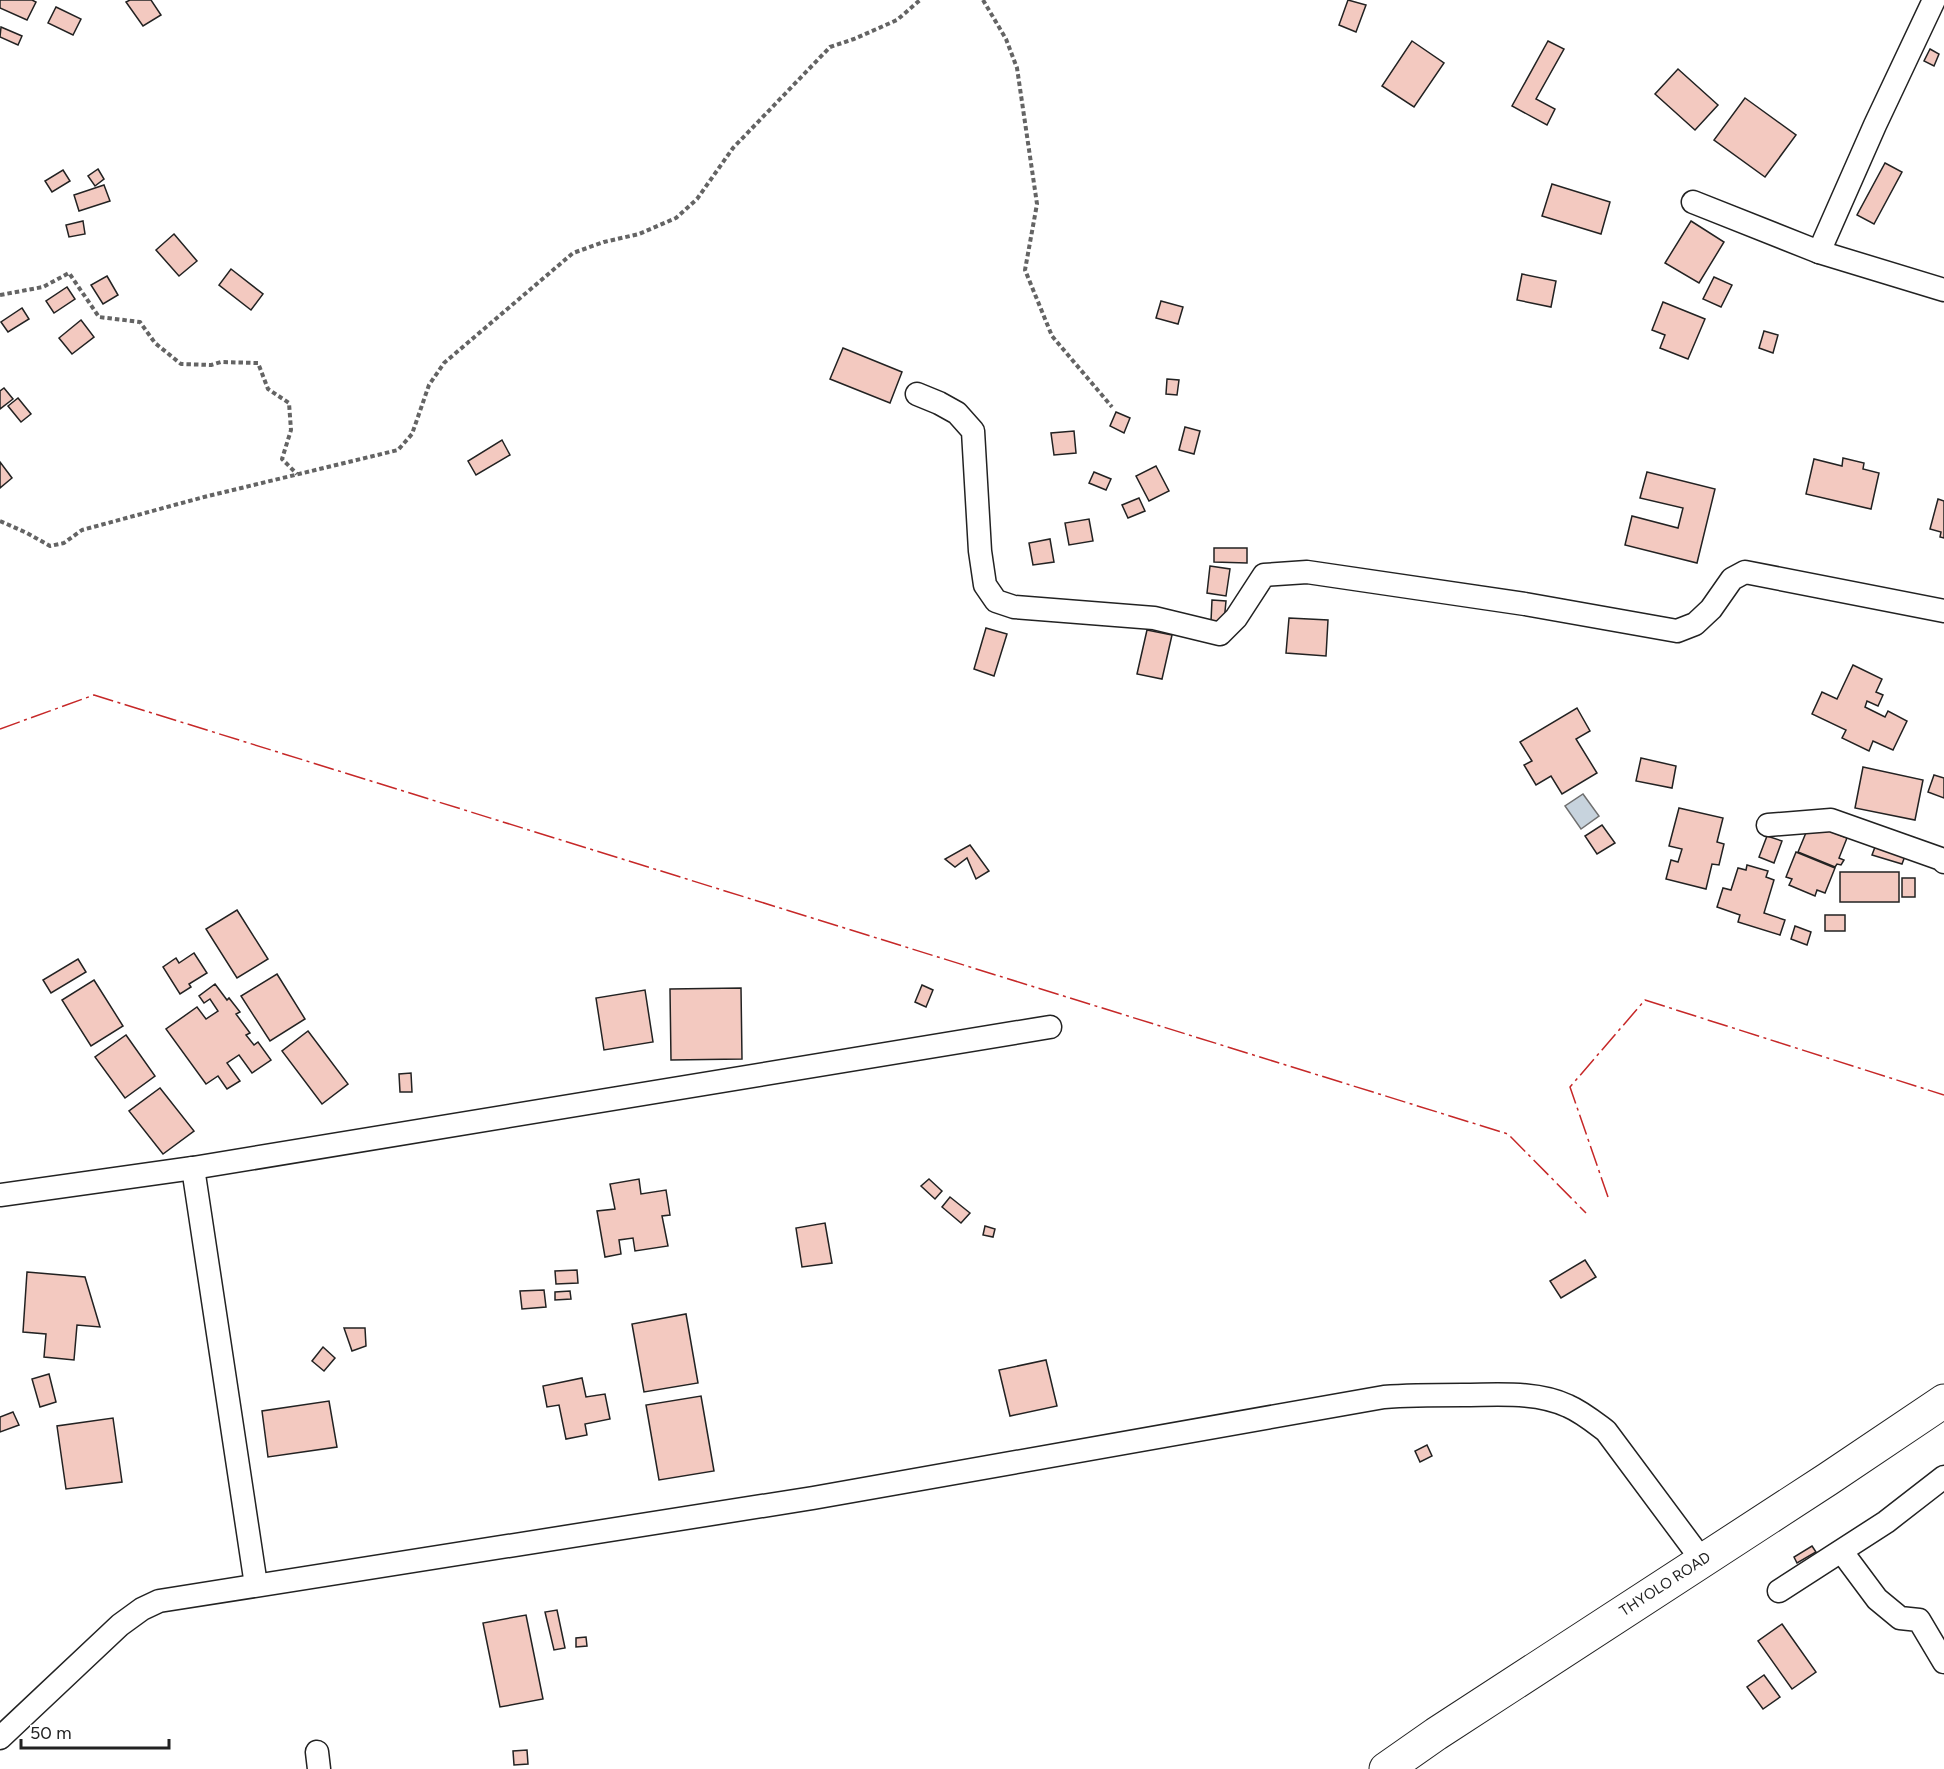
<svg xmlns="http://www.w3.org/2000/svg" width="1944" height="1769" font-family="Figtree,sans-serif">
	<rect width="100%" height="100%" fill="#fff"/>
	<path fill="#c7d3dd" stroke="#6f6f6f" stroke-width="1.5" d="M1583,794L1599,816L1581,829L1565,806Z"/>
	<g fill="#f3c9c0" stroke="#222" stroke-width="1.5">
		<path d="M32,0L36,2L27,20L0,8V0Z"/>
		<path d="M130,0H151L161,15L143,26L126,2Z"/>
		<path d="M1348,0L1366,5L1356,32L1339,25Z"/>
		<path d="M56,7L81,19L73,35L48,23Z"/>
		<path d="M1,27L22,36L18,45L0,37Z"/>
		<path d="M1412,41L1444,63L1414,107L1382,86Z"/>
		<path d="M1548,41L1564,49L1536,99L1555,109L1547,125L1512,106Z"/>
		<path d="M1930,49L1939,54L1934,66L1924,61Z"/>
		<path d="M1678,69L1718,105L1695,130L1655,94Z"/>
		<path d="M1745,98L1796,135L1765,177L1714,140Z"/>
		<path d="M1885,163L1902,172L1874,224L1857,215Z"/>
		<path d="M98,169L104,179L95,186L88,176Z"/>
		<path d="M63,170L70,181L52,192L45,181Z"/>
		<path d="M1552,184L1610,202L1601,234L1542,216Z"/>
		<path d="M104,185L110,201L79,211L74,195Z"/>
		<path d="M83,221L85,234L69,237L66,225Z"/>
		<path d="M1691,221L1724,242L1699,283L1665,263Z"/>
		<path d="M174,234L197,261L179,276L156,250Z"/>
		<path d="M231,269L263,294L251,310L219,285Z"/>
		<path d="M1522,274L1556,281L1551,307L1517,300Z"/>
		<path d="M107,276L118,295L103,304L91,285Z"/>
		<path d="M1714,277L1732,285L1721,307L1703,299Z"/>
		<path d="M67,287L75,299L54,313L46,301Z"/>
		<path d="M1161,301L1183,307L1178,324L1156,318Z"/>
		<path d="M1663,302L1705,319L1688,359L1660,348L1665,335L1652,330Z"/>
		<path d="M22,308L29,319L8,332L1,322Z"/>
		<path d="M81,320L94,337L72,354L59,338Z"/>
		<path d="M1764,331L1778,335L1773,353L1759,348Z"/>
		<path d="M843,348L902,372L890,403L830,379Z"/>
		<path d="M1167,379L1179,380L1177,395L1166,394Z"/>
		<path d="M4,388L13,399L0,409V391Z"/>
		<path d="M18,398L31,414L21,422L8,406Z"/>
		<path d="M1116,412L1130,418L1124,433L1110,426Z"/>
		<path d="M1185,427L1200,431L1194,454L1179,450Z"/>
		<path d="M1074,431L1076,453L1054,455L1051,433Z"/>
		<path d="M502,440L510,455L476,475L468,461Z"/>
		<path d="M1843,458L1864,463L1863,469L1879,473L1871,509L1806,494L1814,459L1842,466Z"/>
		<path d="M0,462L12,478L0,488Z"/>
		<path d="M1156,466L1169,491L1149,501L1136,476Z"/>
		<path d="M1094,472L1111,479L1106,490L1089,483Z"/>
		<path d="M1647,472L1715,489L1697,563L1625,545L1632,516L1678,528L1683,508L1640,498Z"/>
		<path d="M1139,498L1145,511L1128,518L1122,505Z"/>
		<path d="M1938,499L1944,501V538L1940,537L1941,532L1930,529Z"/>
		<path d="M1089,519L1093,541L1069,545L1065,523Z"/>
		<path d="M1050,539L1054,562L1033,565L1029,543Z"/>
		<path d="M1214,548H1247V563L1214,562Z"/>
		<path d="M1210,566L1230,569L1226,596L1207,593Z"/>
		<path d="M1212,600L1226,601L1224,622L1211,621Z"/>
		<path d="M1289,618L1328,620L1326,656L1286,653Z"/>
		<path d="M986,628L1007,634L994,676L974,669Z"/>
		<path d="M1147,630L1172,635L1162,679L1137,674Z"/>
		<path d="M1853,665L1882,679L1876,692L1883,695L1878,706L1867,701L1865,707L1885,717L1888,711L1907,721L1893,750L1873,741L1869,751L1842,738L1846,730L1812,714L1822,692L1837,699Z"/>
		<path d="M1577,708L1590,731L1576,739L1597,773L1562,794L1551,776L1536,785L1524,765L1532,761L1520,742Z"/>
		<path d="M1641,758L1676,766L1672,788L1636,781Z"/>
		<path d="M1863,767L1923,780L1915,820L1855,808Z"/>
		<path d="M1934,775L1944,778V798L1928,792Z"/>
		<path d="M1679,808L1723,818L1717,842L1724,844L1719,865L1712,864L1706,889L1666,879L1671,860L1678,862L1682,849L1669,846Z"/>
		<path d="M1810,823L1847,838L1839,858L1844,860L1841,865L1837,864L1835,867L1798,852Z"/>
		<path d="M1602,825L1615,843L1597,854L1585,836Z"/>
		<path d="M1767,836L1782,841L1774,863L1759,857Z"/>
		<path d="M1878,839L1908,848L1902,864L1872,855Z"/>
		<path d="M970,845L989,871L976,879L967,858L955,867L945,859Z"/>
		<path d="M1796,852L1835,868L1825,893L1817,890L1815,896L1789,885L1792,879L1786,877Z"/>
		<path d="M1747,865L1768,871L1766,877L1774,880L1764,913L1785,920L1780,935L1738,922L1740,915L1717,907L1723,888L1731,890L1738,868L1746,870Z"/>
		<rect x="1840" y="872" width="59" height="30"/>
		<rect x="1902" y="878" width="13" height="19"/>
		<path d="M237,910L268,959L237,978L206,929Z"/>
		<rect x="1825" y="915" width="20" height="16"/>
		<path d="M1795,926L1811,932L1807,945L1791,939Z"/>
		<path d="M194,953L207,973L189,984L191,987L180,994L163,967L176,958L179,963Z"/>
		<path d="M78,959L86,972L51,993L43,980Z"/>
		<path d="M277,974L305,1019L270,1041L241,996Z"/>
		<path d="M94,980L123,1026L91,1046L62,1000Z"/>
		<path d="M215,984L227,1000L229,998L240,1012L236,1014L250,1033L246,1035L254,1045L258,1042L271,1060L252,1073L239,1055L227,1063L240,1081L227,1089L218,1076L206,1084L166,1029L197,1007L206,1019L218,1011L210,999L204,1003L199,996Z"/>
		<path d="M922,985L933,990L926,1007L915,1002Z"/>
		<path d="M741,988L742,1059L671,1060L670,989Z"/>
		<path d="M645,990L653,1042L604,1050L596,998Z"/>
		<path d="M308,1031L348,1084L322,1104L282,1051Z"/>
		<path d="M126,1035L155,1076L125,1098L95,1057Z"/>
		<path d="M411,1073L412,1092H400L399,1074Z"/>
		<path d="M160,1088L194,1131L163,1154L129,1111Z"/>
		<path d="M639,1179L641,1194L666,1190L670,1215L662,1216L668,1246L635,1251L633,1238L619,1240L621,1254L605,1257L597,1211L615,1209L610,1184Z"/>
		<path d="M929,1179L942,1191L935,1199L921,1186Z"/>
		<path d="M950,1197L970,1213L961,1223L942,1207Z"/>
		<path d="M825,1223L832,1263L802,1267L796,1228Z"/>
		<path d="M985,1226L995,1229L993,1237L983,1235Z"/>
		<path d="M1585,1260L1596,1277L1561,1298L1550,1281Z"/>
		<path d="M577,1270L578,1283L556,1284L555,1271Z"/>
		<path d="M27,1272L85,1277L100,1327L77,1325L74,1360L44,1357L46,1334L23,1332Z"/>
		<path d="M544,1290L546,1307L522,1309L520,1291Z"/>
		<path d="M570,1291L571,1299L555,1300V1292Z"/>
		<path d="M686,1314L698,1383L644,1392L632,1324Z"/>
		<path d="M344,1328H365L366,1346L352,1351Z"/>
		<path d="M323,1347L335,1358L324,1371L312,1361Z"/>
		<path d="M1046,1360L1057,1406L1010,1416L999,1370Z"/>
		<path d="M49,1374L56,1402L40,1407L32,1379Z"/>
		<path d="M582,1378L586,1397L605,1394L610,1419L585,1424L587,1435L566,1439L559,1405L547,1407L543,1386Z"/>
		<path d="M701,1396L714,1471L659,1480L646,1405Z"/>
		<path d="M329,1401L337,1447L268,1457L262,1411Z"/>
		<path d="M13,1412L19,1425L0,1432V1417Z"/>
		<path d="M113,1418L122,1482L66,1489L57,1426Z"/>
		<path d="M1427,1445L1432,1456L1420,1462L1415,1451Z"/>
		<path d="M1812,1546L1816,1552L1797,1563L1794,1557Z"/>
		<path d="M557,1610L565,1648L554,1650L545,1612Z"/>
		<path d="M526,1615L543,1699L500,1707L483,1623Z"/>
		<path d="M1782,1624L1816,1672L1792,1689L1758,1641Z"/>
		<path d="M586,1637L587,1646L576,1647V1638Z"/>
		<path d="M1764,1675L1780,1697L1763,1709L1747,1687Z"/>
		<path d="M527,1750L528,1764L514,1765L513,1751Z"/>
	</g>
	<g fill="none" stroke-linecap="round" stroke-linejoin="round">
		<defs>
			<g id="minor">
				<path d="M1693,202L1819,252L1944,290"/>
				<path d="M1819,252L1875,125L1934,0"/>
				<path d="M917,394L939,403L957,413L973,431L980,551L985,585L996,601L1014,607L1154,618L1220,634L1236,618L1264,575L1307,572L1525,604L1677,631L1695,624L1711,609L1732,579L1745,572L1944,611"/>
				<path d="M1768,825L1831,820L1941,859L1944,862"/>
				<path d="M193,1168L256,1585"/>
				<path d="M0,1195L193,1168L1050,1027"/>
				<path d="M1842,1552L1877,1599L1900,1618L1919,1620L1944,1662"/>
				<path d="M1779,1591L1886,1522L1944,1477"/>
				<path d="M0,1738L120,1625L142,1609L159,1601L813,1498L1384,1397C1410,1395 1436,1395 1463,1395C1497,1395 1536,1391 1568,1406C1582,1412 1594,1422 1606,1431L1702,1560"/>
				<path d="M317,1752L319,1769"/>
			</g>
			<path id="highway" d="M1386,1769L1436,1734L1828,1479L1944,1401"/>
		</defs>
		<use href="#minor" stroke="#222" stroke-width="25"/>
		<use href="#highway" stroke="#222" stroke-width="35"/>
		<g stroke="#646464" stroke-width="4" stroke-dasharray="4.5 3" stroke-linecap="butt">
			<path d="M983,0L1006,39L1017,68L1037,204L1025,270L1052,336L1112,407"/>
			<path d="M0,295L43,287L69,273L99,317L140,322L155,343L181,364L211,365L221,362L258,363L268,389L289,403L291,430L282,459L297,474"/>
			<path d="M0,521L27,533L50,546L64,543L82,530L204,497L398,450L412,434L429,385L444,363L573,253L604,242L639,234L676,218L697,199L733,148L830,47L854,39L897,20L920,0"/>
		</g>
		<use href="#minor" stroke="#fff" stroke-width="22"/>
		<use href="#highway" stroke="#fff" stroke-width="33"/>
		<g stroke="#c62828" stroke-width="1.5" stroke-dasharray="21 4.5 3 4.5" stroke-linecap="butt">
			<path d="M0,729L94,695L1508,1134L1586,1213"/>
			<path d="M1608,1197L1570,1087L1645,1000L1944,1095"/>
		</g>
	</g>
	<g text-anchor="middle" stroke-width="4.5" stroke-linejoin="round" paint-order="stroke">
		<g font-size="15" fill="#222" stroke="#fff">
			<text transform="translate(1665 1584) rotate(-33)" y="5">THYOLO ROAD</text>
		</g>
	</g>
	<path d="M21 1739v9h148v-9" fill="none" stroke="#222222" stroke-width="3"/>
	<text x="30" y="1739" font-size="18" fill="#222222" stroke="#ffffff" stroke-width="4.5" paint-order="stroke">50 m</text>
</svg>
